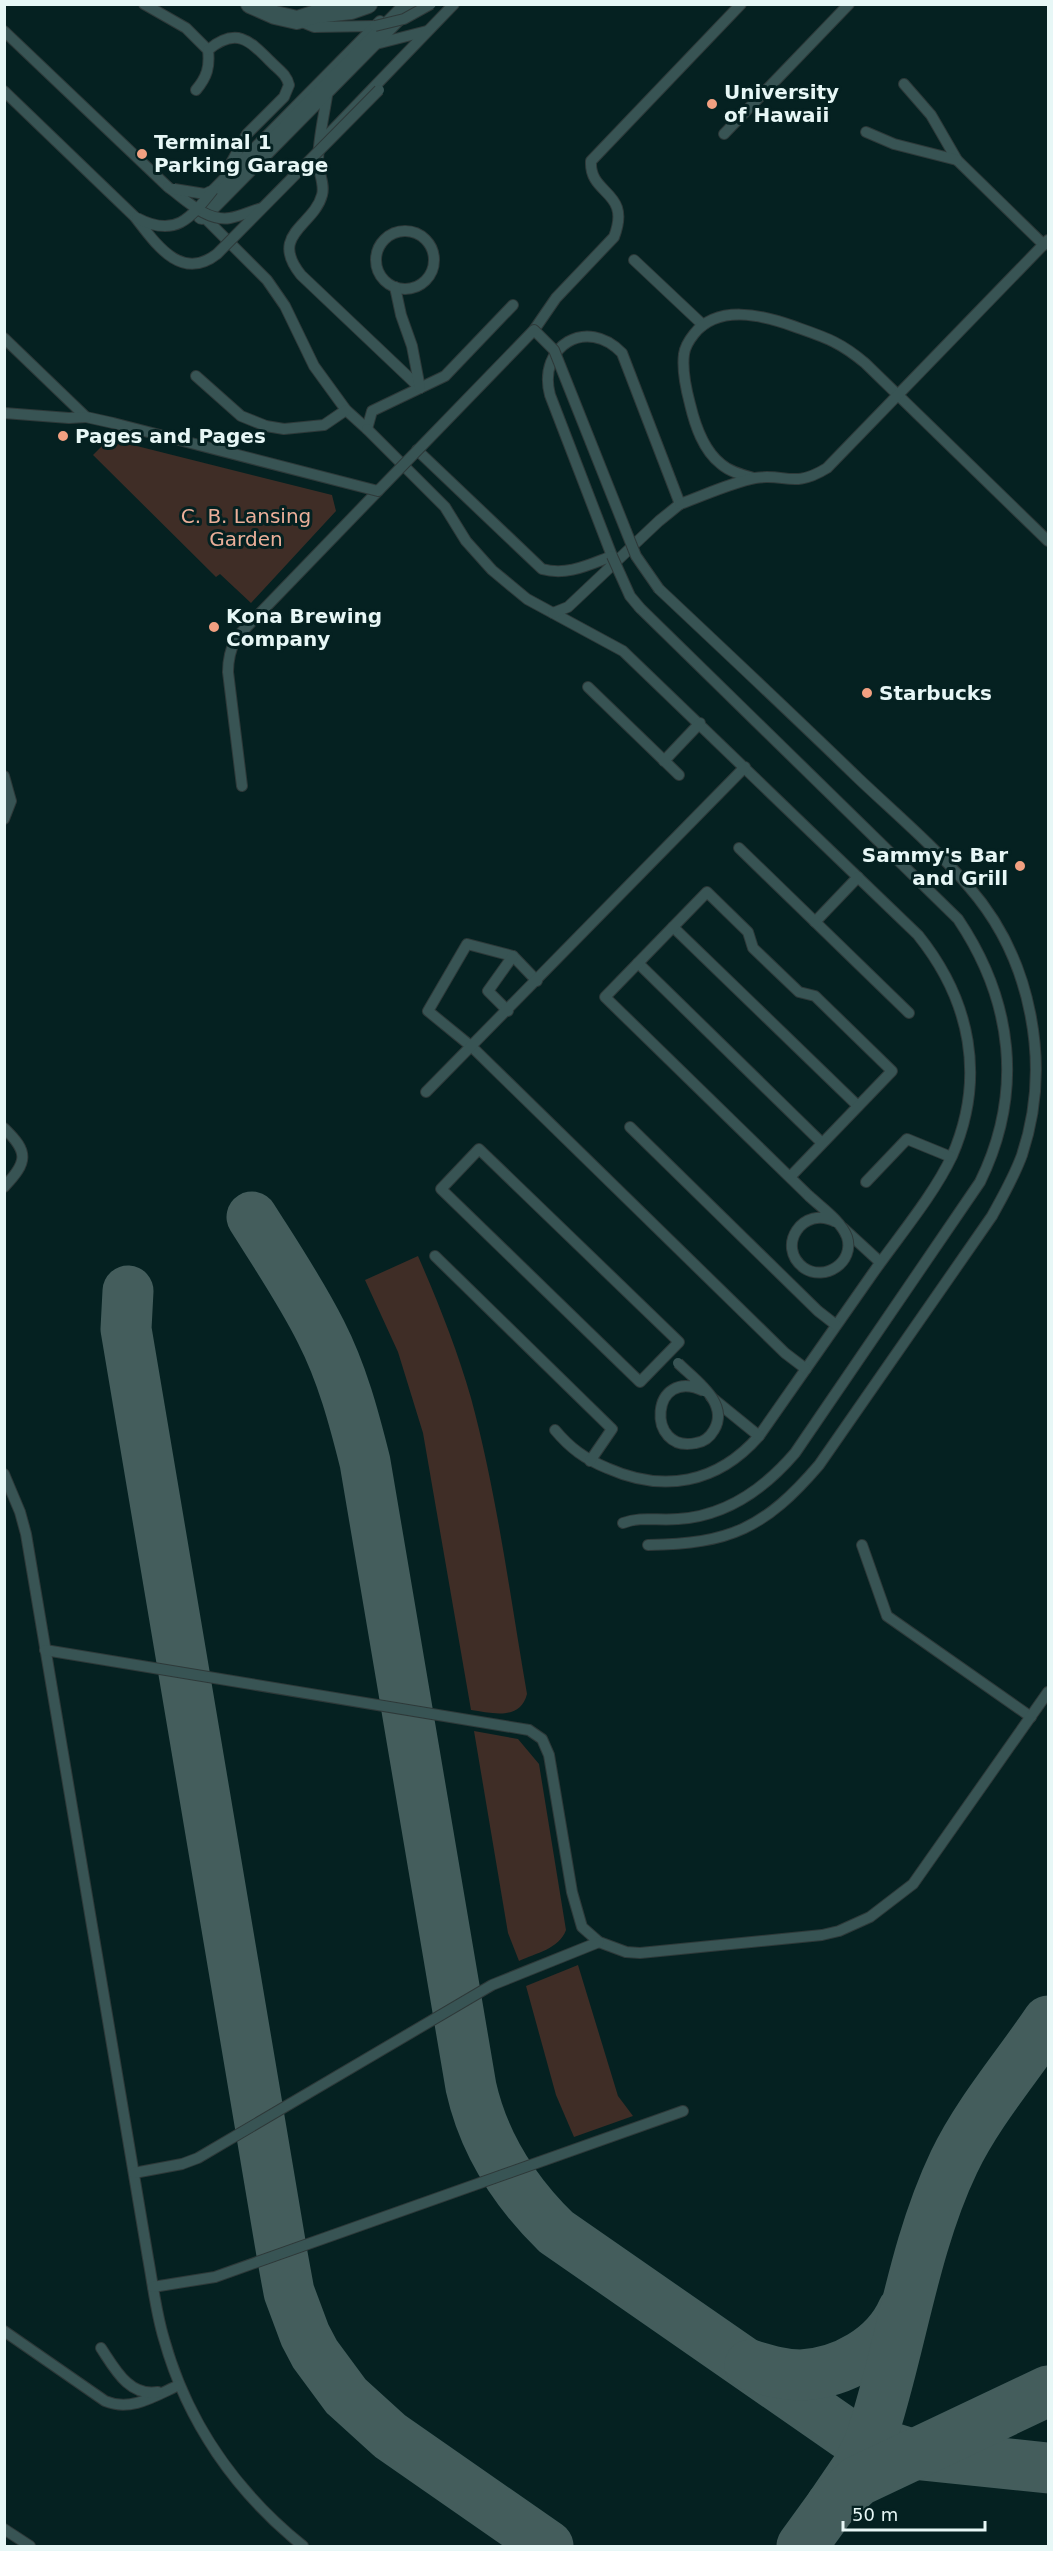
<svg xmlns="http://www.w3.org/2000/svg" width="1053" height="2551" font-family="'DejaVu Sans',sans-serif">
	<rect width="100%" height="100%" fill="#052121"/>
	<g fill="#3f2d26">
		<path d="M109,439L332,495L336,511L251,603L220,574L216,577L93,455Z"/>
		<path d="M418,1256C438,1302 457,1349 471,1398C497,1494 510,1596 527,1694C520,1721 492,1713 471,1710L423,1433L398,1352L365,1280Z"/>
		<path d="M474,1731L518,1739L539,1764L566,1930C559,1949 536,1953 519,1961L508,1933Z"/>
		<path d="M578,1965L618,2096L633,2116L574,2137L556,2095L526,1986Z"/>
	</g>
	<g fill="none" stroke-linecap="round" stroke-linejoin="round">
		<g stroke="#445d5c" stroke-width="51">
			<path d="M252,1217C276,1255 301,1292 321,1332C342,1373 354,1418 365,1462L471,2087C484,2145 514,2191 556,2232L847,2434L912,2454L1048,2468"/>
			<path d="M128,1291L126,1329L282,2254L289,2292L305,2335L315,2354L346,2396L390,2436L548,2546"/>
			<path d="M750,2365C767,2370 783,2375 801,2375C842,2373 886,2349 903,2310"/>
			<path d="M831,2506L859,2465L870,2442C901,2350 912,2250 954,2162C978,2112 1017,2067 1048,2021"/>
			<path d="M802,2546L831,2506L858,2481L1048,2391"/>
		</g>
		<defs>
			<g id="lane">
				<path d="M144,4L186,28L208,50C210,67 207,77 196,90"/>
				<path d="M297,20L314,27L375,26"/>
				<path d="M4,31L168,187"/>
				<path d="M372,45L427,31"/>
				<path d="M208,50C237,26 250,41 272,63C279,70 287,75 289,85L284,97L247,134L230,165"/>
				<path d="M904,84L931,115L957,160L1044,245"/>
				<path d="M328,89C325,112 318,138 318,163C319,173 325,185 322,195C314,226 268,234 301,275L420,388"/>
				<path d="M4,91L135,217"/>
				<path d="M866,132L894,144L957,160"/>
				<path d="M724,134L849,4"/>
				<path d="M324,139L454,4"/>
				<path d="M213,190L380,21"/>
				<path d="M202,215L267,280L285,306L314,366L346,410L367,429L372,411L445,376L513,305"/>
				<circle cx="405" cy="260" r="29"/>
				<path d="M634,260L703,325"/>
				<path d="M395,287L401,315L412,346L420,388"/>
				<path d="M534,330L556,298L614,237C632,190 589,196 591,161L741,4"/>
				<path d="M4,338L86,417L113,423"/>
				<path d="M196,376L241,416L266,426L284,429L324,425L346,410"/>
				<path d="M4,413L69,418L86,417"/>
				<path d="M367,429L445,507L466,541L492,570L527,599L623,651L918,935C971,1001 986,1078 952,1156C933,1196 899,1236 873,1273C835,1327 797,1382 759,1436C717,1484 663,1493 607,1468C585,1459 570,1448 555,1430"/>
				<path d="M417,450L542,569C567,576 588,565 612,556L550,395C537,346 587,316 622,353L680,504L659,521L568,607L553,613"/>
				<path d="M754,478C743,475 730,472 721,464C703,450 695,425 690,404C686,389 682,369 684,354C685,347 690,339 694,334C718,304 762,315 793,326C824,337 839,341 865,363L1048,541"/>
				<path d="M680,504C705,495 730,483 755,478C786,473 793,489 827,468L1048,240"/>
				<path d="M588,687L679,775"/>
				<path d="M664,761L700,723"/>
				<path d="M4,776L11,801L4,819"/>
				<path d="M242,786L228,672C228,659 230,650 236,638L378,491"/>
				<path d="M739,848L909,1013"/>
				<path d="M815,922L858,877"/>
				<path d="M673,927L858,1106"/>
				<path d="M638,963L822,1143"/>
				<path d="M537,981L513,956L467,944L428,1011L472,1047L785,1353L806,1369"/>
				<path d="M508,1011L488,991L513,956"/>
				<path d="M426,1092L745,767"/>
				<path d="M630,1127L818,1311L836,1325"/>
				<path d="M4,1128C29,1152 28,1162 4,1187"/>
				<path d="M479,1149L679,1342L640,1382L441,1189Z"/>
				<path d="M790,1177L892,1071L815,996L799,992L753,948L748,932L707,892L605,997L809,1196"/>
				<path d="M866,1182L907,1139L951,1157"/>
				<path d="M843,1228L880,1262"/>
				<path d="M435,1256L612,1429L590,1461"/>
				<path d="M711,1397L759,1436"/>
				<path d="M4,1474L20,1512L26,1534L148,2258C153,2285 156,2313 164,2339C187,2422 236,2492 303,2546"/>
				<path d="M623,1523C641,1516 658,1521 678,1519C726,1516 765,1488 795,1453L980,1182C1024,1092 1013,1001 958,919L640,608"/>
				<path d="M648,1545C730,1544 765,1528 819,1465L992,1216C1003,1196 1014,1177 1022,1155C1052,1065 1032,959 969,887C936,848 896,814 859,779C793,715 726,652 659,589"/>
				<path d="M862,1545L887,1616L1031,1717"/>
				<path d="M45,1650L529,1730L542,1739L549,1755L572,1892L582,1927L599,1942L626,1952L640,1953L822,1935L839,1931L870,1917L913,1884L1048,1692"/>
				<path d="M134,2173L182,2164L198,2158L492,1985L599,1942"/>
				<path d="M153,2287L215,2277L683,2111"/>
				<path d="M4,2331L105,2401C131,2412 155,2396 179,2385"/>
				<path d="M101,2348C115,2369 129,2397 158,2392"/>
				<path d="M4,2529L30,2546"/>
			</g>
			<g id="street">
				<path d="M250,4L275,15L297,20L316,14L351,10L368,4"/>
				<path d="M202,215L410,4"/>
			</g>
		</defs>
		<use href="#lane" stroke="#2e3939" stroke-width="12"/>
		<use href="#street" stroke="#2e3939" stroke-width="20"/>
		<use href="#lane" stroke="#385454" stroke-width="10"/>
		<use href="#street" stroke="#385454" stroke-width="18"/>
		<defs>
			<g id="lane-bridge">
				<path d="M375,26L404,19L431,4"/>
				<path d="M168,187C186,200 207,222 230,218C241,216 251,211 262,208"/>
				<path d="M174,189L205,194L211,191"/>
				<path d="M135,217C156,244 181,282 217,254L379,90"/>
				<path d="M137,218C175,238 190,219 213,190"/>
				<path d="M113,423L378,491L534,330L554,350L636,556L659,589"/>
				<path d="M612,556L630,596L640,608"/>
				<path d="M809,1196C822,1208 841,1221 847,1237C855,1262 825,1282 804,1268C775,1247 803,1204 836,1222"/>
				<path d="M678,1363C695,1380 730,1403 714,1430C710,1437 704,1442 696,1443C645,1454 650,1365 704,1391"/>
			</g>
		</defs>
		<use href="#lane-bridge" stroke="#2e3939" stroke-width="12" stroke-linecap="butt"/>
		<use href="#lane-bridge" stroke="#385454" stroke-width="10"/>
	</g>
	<g fill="#f2a081" stroke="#052121" stroke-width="2">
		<circle cx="712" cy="104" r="6"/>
		<circle cx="142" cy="154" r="6"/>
		<circle cx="63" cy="436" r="6"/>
		<circle cx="214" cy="627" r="6"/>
		<circle cx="867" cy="693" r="6"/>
		<circle cx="1020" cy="866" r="6"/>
	</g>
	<g text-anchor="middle" stroke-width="6" stroke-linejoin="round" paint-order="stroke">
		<g font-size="20" font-weight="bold" fill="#e7f7f6" stroke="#052121" text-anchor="start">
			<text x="724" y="99">University<tspan x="724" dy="23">of Hawaii</tspan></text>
			<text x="154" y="149">Terminal 1<tspan x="154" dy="23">Parking Garage</tspan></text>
			<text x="75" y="443">Pages and Pages</text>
			<text x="226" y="623">Kona Brewing<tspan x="226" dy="23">Company</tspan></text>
			<text x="879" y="700">Starbucks</text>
			<text x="1008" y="862" text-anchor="end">Sammy's Bar<tspan x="1008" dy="23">and Grill</tspan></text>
		</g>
		<g font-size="20" fill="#ebaf99" stroke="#052121">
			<text x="246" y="523">C. B. Lansing<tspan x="246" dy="23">Garden</tspan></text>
		</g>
	</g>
	<rect width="1053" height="2551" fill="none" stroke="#e7f7f6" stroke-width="12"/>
	<path d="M843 2521v9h142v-9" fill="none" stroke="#e7f7f6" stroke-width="3"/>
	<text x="852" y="2521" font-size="18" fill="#e7f7f6" stroke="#052121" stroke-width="4.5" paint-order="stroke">50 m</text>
</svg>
